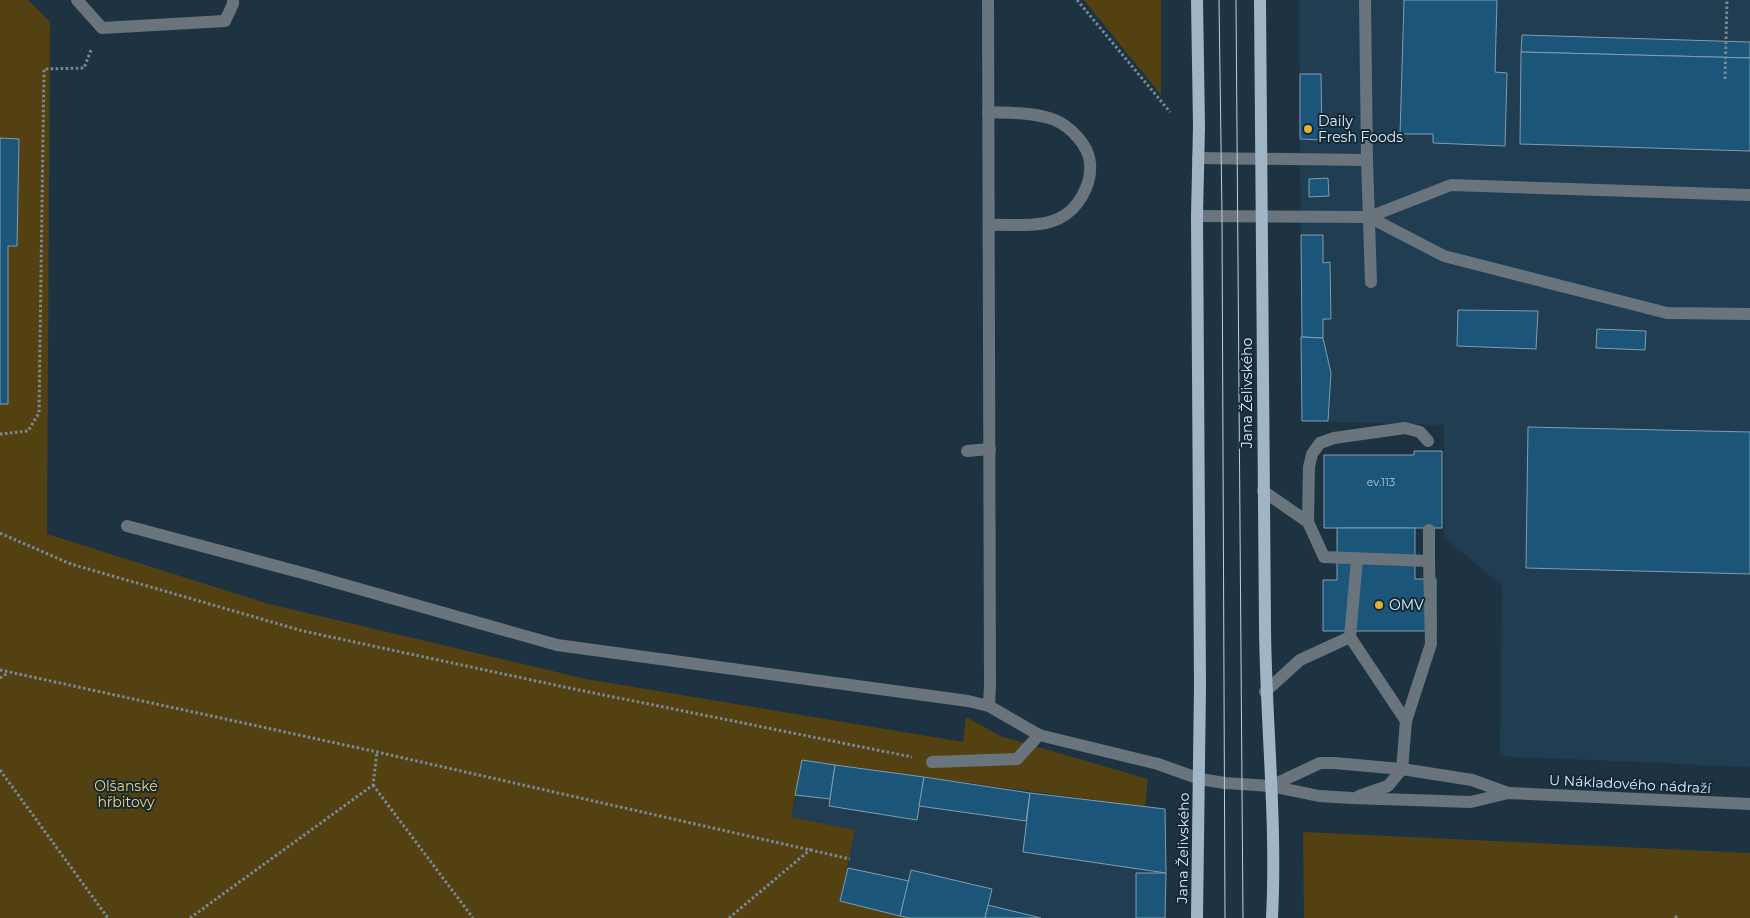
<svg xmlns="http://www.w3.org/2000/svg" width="1750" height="918" font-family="Montserrat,sans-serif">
	<rect width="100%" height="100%" fill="#1d3342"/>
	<g fill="#203d51">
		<path d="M1299,0H1750V767L1500,756L1502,586L1444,537V425L1302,421Z"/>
		<path d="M802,760L1030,793L1165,809V918H911L840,901L848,868L791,817Z"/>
	</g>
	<g fill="#534111">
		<path d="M0,0H28L50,22L47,534L269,604L586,679L963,742L966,717L1000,736L1148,779L1145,807L802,760L791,817L855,830L840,901L911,918H0V404H8V246L17,245L19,139L0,138Z"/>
		<path d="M1084,0H1161V95Z"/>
		<path d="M1303,832L1750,853V918H1304Z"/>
	</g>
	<g fill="#1b567a" stroke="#839caf">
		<path d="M1404,0H1497L1495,72L1507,73L1505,146L1433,143V134H1400Z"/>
		<path d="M1522,35L1750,42V58L1521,52Z"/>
		<path d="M1521,52L1750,58V151L1520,144Z"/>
		<path d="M1300,74H1321L1322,140L1300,139Z"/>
		<path d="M0,138L19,139L17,246H8V404H0Z"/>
		<path d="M1328,178L1329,196L1309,197V179Z"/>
		<path d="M1301,235H1323V263L1330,262L1331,319H1323V338L1302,337Z"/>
		<path d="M1458,310L1538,311L1536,349L1457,346Z"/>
		<path d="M1597,329L1646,331L1645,350L1596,348Z"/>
		<path d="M1301,337L1323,338L1331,373L1328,421H1302Z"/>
		<path d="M1528,427L1750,432V574L1526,568Z"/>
		<path d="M1414,451H1442V528H1324V455H1414Z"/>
		<path d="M1337,528H1415V579H1436V631H1323V580H1337Z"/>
		<path d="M802,760L835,765L830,799L795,795Z"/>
		<path d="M835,765L924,777L917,820L829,806Z"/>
		<path d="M924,777L1030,793L1026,821L919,806Z"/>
		<path d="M1030,793L1165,809L1166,873L1023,852Z"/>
		<path d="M848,868L909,881L900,916L840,901Z"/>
		<path d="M911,870L992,889L985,918H911L900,916Z"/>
		<path d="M1136,873H1166L1165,918H1136Z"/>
		<path d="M988,905L1041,918H985Z"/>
	</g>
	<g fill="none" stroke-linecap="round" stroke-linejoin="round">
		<g stroke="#788a97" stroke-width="3" stroke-dasharray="2.5 2.5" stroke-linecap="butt">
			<path d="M1077,0L1170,112"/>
			<path d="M1725,79L1727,0"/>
			<path d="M0,434L28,431L39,413L44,69L84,68L91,50"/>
			<path d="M0,533L71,564L303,631L569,688L912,757"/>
			<path d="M0,670L377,752L850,859"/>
			<path d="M0,678L8,673"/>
			<path d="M0,770L108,918"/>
			<path d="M373,785L473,918"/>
			<path d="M190,918L373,785L377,752"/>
			<path d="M729,918L811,849"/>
			<path d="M1676,918V913"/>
		</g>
		<g stroke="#69747c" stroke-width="12">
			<path d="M77,0L102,28L225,21L233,4V0"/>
			<path d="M988,0L990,684L989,706"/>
			<path d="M1365,0L1367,160L1371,282"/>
			<path d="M988,112C1010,113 1034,112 1055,120C1071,127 1089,146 1090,163C1092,185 1078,210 1058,219C1038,228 1011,224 989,225"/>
			<path d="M1198,158L1367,160"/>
			<path d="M1197,216L1369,217L1451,185L1750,195"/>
			<path d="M1369,217L1444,256L1667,313L1750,314"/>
			<path d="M967,451L990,449"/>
			<path d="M1263,491L1308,522L1324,557L1429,561L1431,644L1406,721L1402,769L1388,786L1359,796"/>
			<path d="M1308,522L1309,467L1312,454L1320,443L1334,438L1405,428L1420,432L1428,441"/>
			<path d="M127,526L310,575L557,645L968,701L989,706L1039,735L1158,764L1200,779L1225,783L1271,786L1319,796L1352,798L1471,802L1508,793L1750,804"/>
			<path d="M1429,530V561"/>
			<path d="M1357,559L1350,637L1406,721"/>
			<path d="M1265,692L1300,660L1350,637"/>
			<path d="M932,762L1017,759L1039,735"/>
			<path d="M1271,786L1320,763H1334L1402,769L1472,780L1508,793"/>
		</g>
		<g stroke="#a0b6c7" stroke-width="12">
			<path d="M1197,0L1199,126L1197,216L1200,685L1197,918"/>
			<path d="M1260,0C1261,209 1262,418 1265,628C1266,724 1277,821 1272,918"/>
		</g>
		<g stroke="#bfced9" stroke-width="1">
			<path d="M1219,0L1222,216L1225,918"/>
			<path d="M1236,0L1243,918"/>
		</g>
	</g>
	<g fill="#dfb034" stroke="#132938" stroke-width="2">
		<circle cx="1308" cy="129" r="5"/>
		<circle cx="1379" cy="605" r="5"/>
	</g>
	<g text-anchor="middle" stroke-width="4" stroke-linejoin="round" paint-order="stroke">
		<g font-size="11" fill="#afc8d8">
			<text x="1381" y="486">ev.113</text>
		</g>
		<g font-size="14" fill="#e0eef8" stroke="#132938" text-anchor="start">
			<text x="1318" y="126">Daily<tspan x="1318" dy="16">Fresh Foods</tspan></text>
			<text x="1389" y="610">OMV</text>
		</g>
		<g font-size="14" fill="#e0eef8" stroke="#132938">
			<text transform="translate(1247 393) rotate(-90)" y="5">Jana Želivského</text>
			<text transform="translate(1630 784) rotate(3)" y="5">U Nákladového nádraží</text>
			<text transform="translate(1183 848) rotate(-89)" y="5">Jana Želivského</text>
		</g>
		<g font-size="14" fill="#fcd064" stroke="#132938">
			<text x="126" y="791">Olšanské<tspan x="126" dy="16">hřbitovy</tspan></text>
		</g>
	</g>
</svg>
